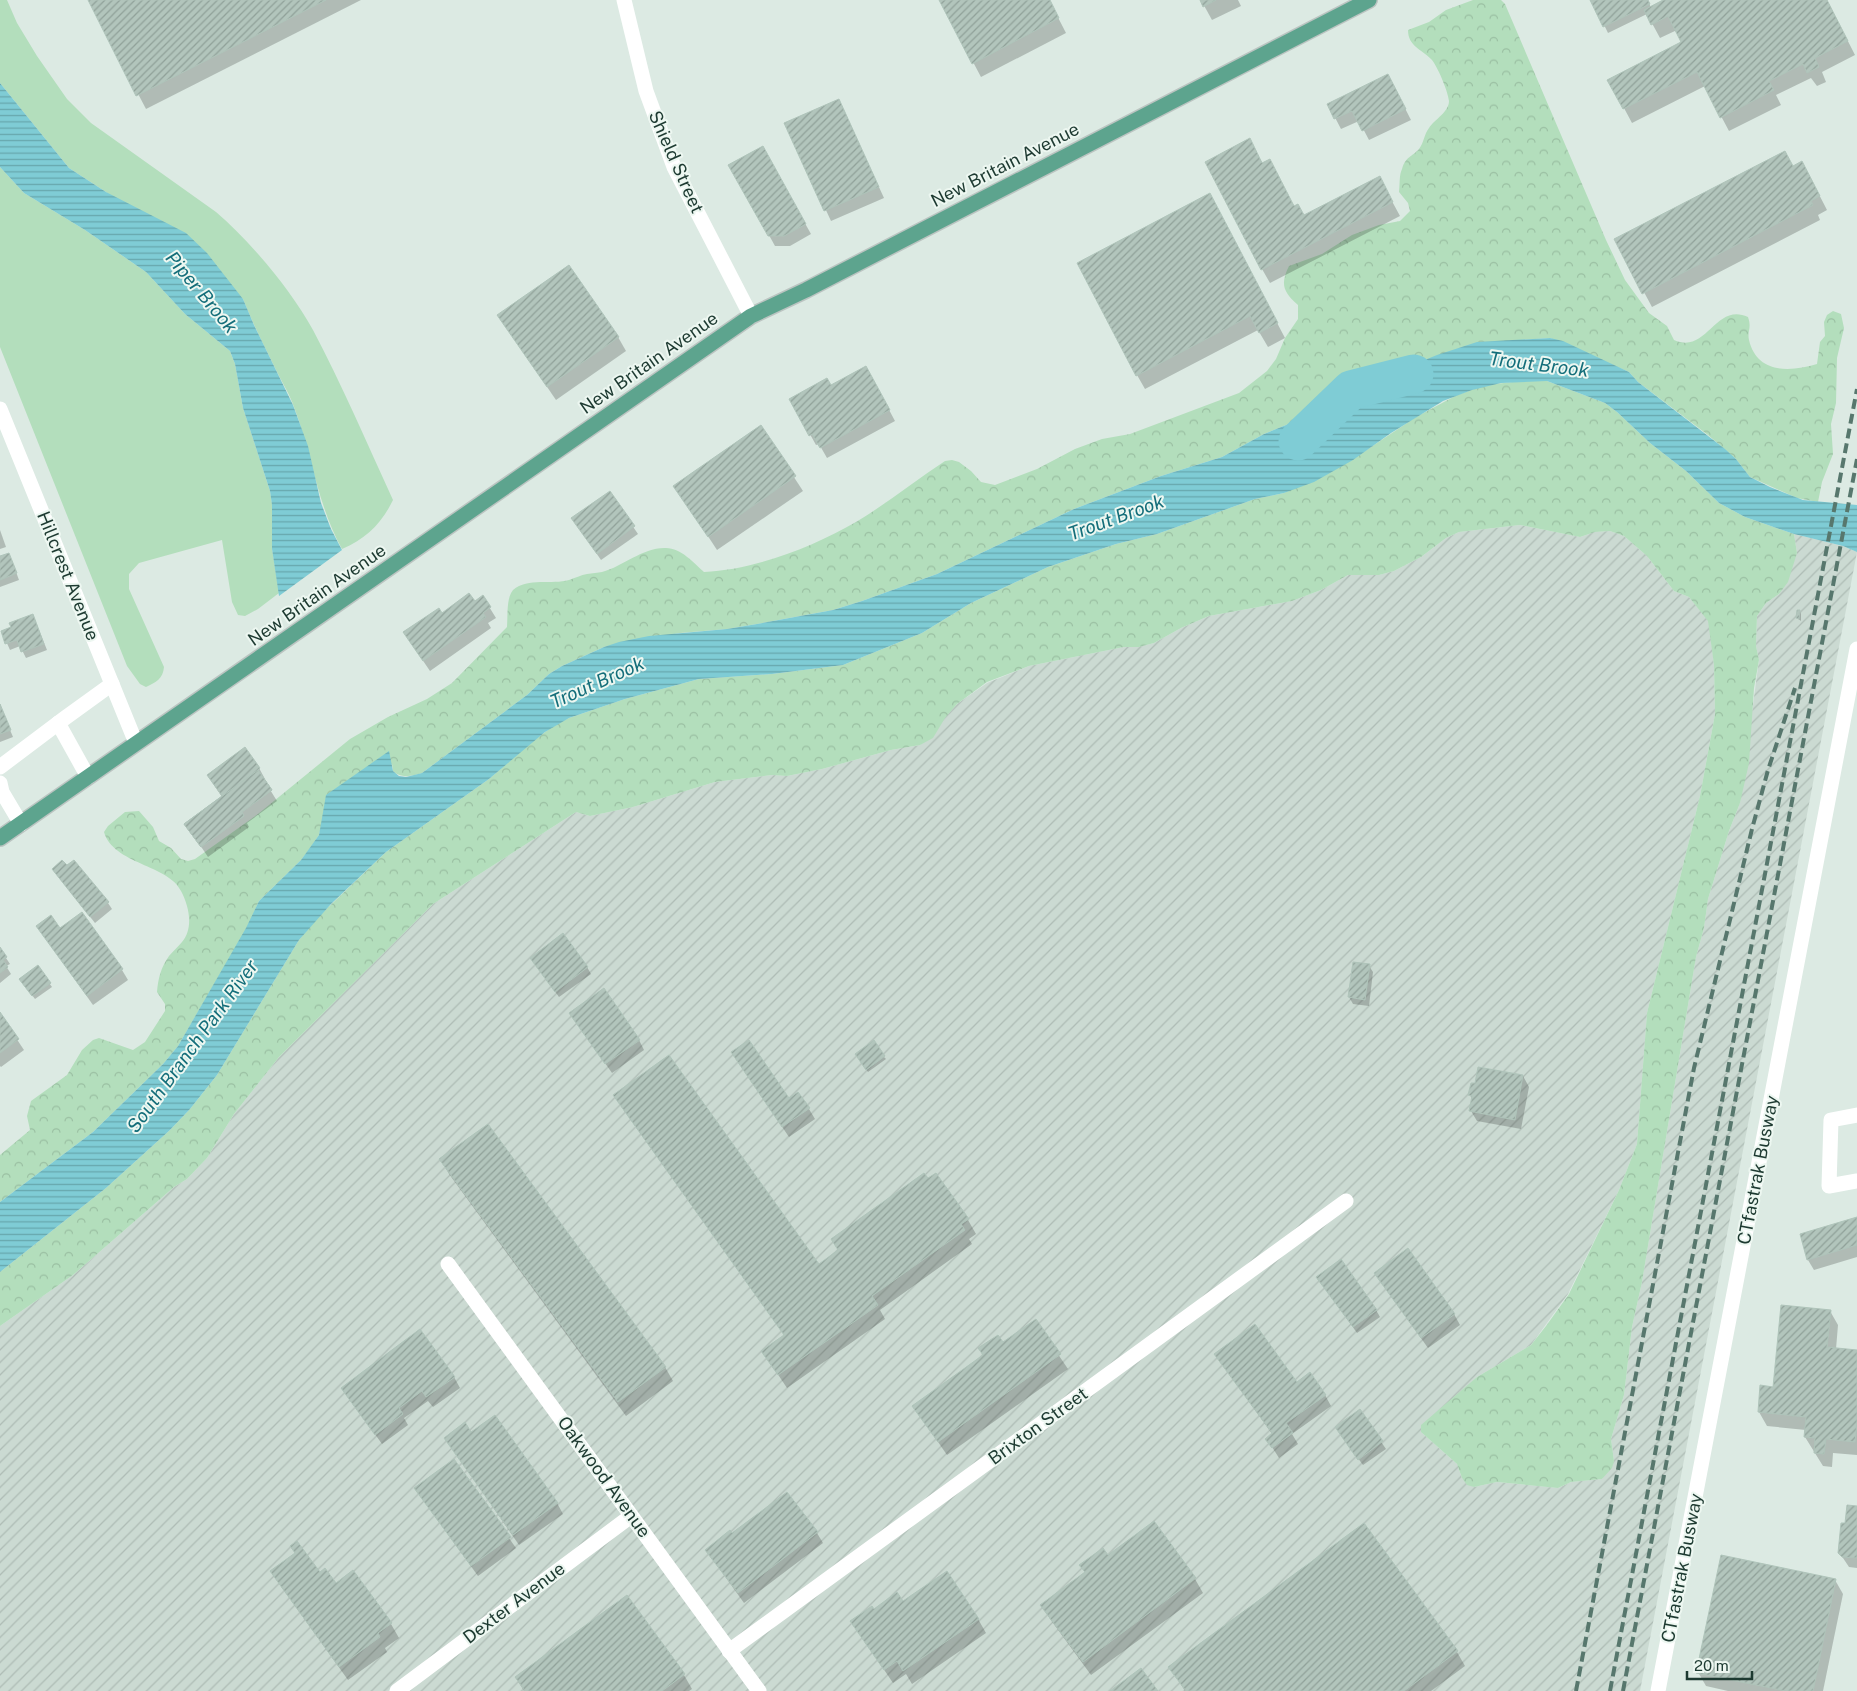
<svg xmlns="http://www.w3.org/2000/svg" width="1857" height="1691" font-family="'Public Sans',sans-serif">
	<defs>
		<pattern id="industrial-furrows" width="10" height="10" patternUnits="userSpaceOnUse" patternTransform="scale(1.25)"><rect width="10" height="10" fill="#cbdad2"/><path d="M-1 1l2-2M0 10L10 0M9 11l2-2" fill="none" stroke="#aebcb5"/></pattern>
		<pattern id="forest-crowns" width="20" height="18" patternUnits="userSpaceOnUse" patternTransform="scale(1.25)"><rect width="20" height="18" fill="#b3debc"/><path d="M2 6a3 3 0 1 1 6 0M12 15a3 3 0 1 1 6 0" fill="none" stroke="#9abfa2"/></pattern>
		<pattern id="water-rules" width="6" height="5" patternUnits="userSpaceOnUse" patternTransform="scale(1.25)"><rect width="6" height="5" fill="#7fccd5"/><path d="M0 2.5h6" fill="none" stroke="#67a7ad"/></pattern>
		<pattern id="building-hatch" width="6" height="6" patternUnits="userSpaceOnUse" patternTransform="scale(1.25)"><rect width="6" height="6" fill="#b2c5bc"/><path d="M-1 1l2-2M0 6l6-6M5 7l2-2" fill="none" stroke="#90a199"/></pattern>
	</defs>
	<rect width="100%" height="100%" fill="#dceae3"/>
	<path fill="url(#industrial-furrows)" d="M1520,525L1580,537L1595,532L1610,531L1624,536L1647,556L1674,591L1689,597L1709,621L1714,665L1715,714L1700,796L1647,1013L1637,1144L1619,1190L1568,1294L1531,1345L1477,1377L1421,1432L1457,1464L1462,1478L1474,1487L1497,1482L1558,1488L1571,1482L1602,1479L1614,1461L1611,1439L1624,1395L1632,1327L1642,1282L1696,957L1704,928L1708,899L1729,831L1740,803L1759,660L1756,646L1757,616L1766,603L1779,594L1797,553L1794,534L1843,546L1857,552L1640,1691H0V1326L73,1275L174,1187L187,1179L207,1158L234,1114L279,1057L433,904L576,812L590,816L633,807L715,782L772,775L787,776L822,769L891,750L920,745L957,704L987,683L1029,666L1124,647H1139L1154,643L1181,628L1209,616L1292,601L1321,590L1348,575H1379L1394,571L1421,557L1446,538L1459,532Z"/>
	<g fill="#b3debc">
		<path d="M0,0H7L17,23L37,56L67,99L91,123L216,212C251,242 291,290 313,330C342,385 367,443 393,500C382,523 366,539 342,549C317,504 312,454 294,407C290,395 283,384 277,372C265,348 253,324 243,299L106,192L69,168L0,83Z"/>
		<path d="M0,167L24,193L85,230L146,272L185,314L230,351L235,364L243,408L270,491L272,504V549L279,593L258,609L245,616L238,615L232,602L222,540L139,563L129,574V589L164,667C163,679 156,682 146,687L140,684L127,666L0,347Z"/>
	</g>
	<g fill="url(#forest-crowns)">
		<path d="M1473,0H1501L1505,4L1606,240L1625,280L1649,313L1667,326L1674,340C1707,355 1715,302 1748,317C1752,328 1747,331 1749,340C1757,374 1790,372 1817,364L1820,342L1825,336L1824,322L1827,315L1833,311L1841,314L1844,328L1837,358L1836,403L1831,424L1833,454L1822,482L1818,502L1797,498L1750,477L1736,459L1708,435L1638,382L1629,372L1550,338L1521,340L1410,367L1357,390L1333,406L1264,434L1222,457L1161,476L1074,509L937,574L862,601L833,610L757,624L727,629L680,633L604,647L562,666L549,674L527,695L422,773C411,776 402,779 393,771L392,764L322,823L319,835L311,847L301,860L259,901L247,928L178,1046L163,1064L93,1132L0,1202V1155L30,1130L27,1116L31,1101L67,1075L82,1050L93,1040L99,1038L133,1050L145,1042L165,1011V1004L157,992C158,979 161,967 169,956C173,951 178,947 182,942C194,928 189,906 181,891C169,865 113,864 104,832L108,826L125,812L139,811L153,827L159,841L171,848L181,859L188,861L195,859L258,814L350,739L388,717L427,699L452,683L507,627C508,617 506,598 513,590C528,577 552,585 569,580C575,578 581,575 587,574C592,573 598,573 602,572C624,566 643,547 666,548C681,548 694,563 704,572C754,570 813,547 856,522C886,504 915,481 945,461L952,460L959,462L971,471L981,482L995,485L1037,469L1075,449L1102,439L1130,434L1239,393L1267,371L1276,359L1285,338L1298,319V305C1283,292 1280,284 1289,266L1322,254L1352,235L1379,225L1400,221L1410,211L1408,203L1399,192C1400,184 1399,175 1402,169C1406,156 1412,157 1419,149C1424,143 1424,134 1429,128C1435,119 1449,112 1449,101C1448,91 1437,65 1431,59C1421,49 1408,46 1408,30L1429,22L1446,10Z"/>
		<path d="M1531,380L1547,381L1605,403L1617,412L1650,443L1686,471L1719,503L1745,517L1794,534L1797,553L1788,582L1779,594L1766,603L1757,616L1756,646L1759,660L1754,688L1749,763L1740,803L1729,831L1708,899L1704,928L1696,957L1642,1282L1632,1327L1624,1395L1611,1439L1614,1461L1612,1468L1602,1479L1571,1482L1558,1488L1497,1482L1474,1487L1467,1485L1462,1478L1457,1464L1421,1432V1425L1477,1377L1531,1345L1546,1326L1569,1294L1619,1190L1637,1144L1647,1013L1700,796L1715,714L1714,665L1708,621L1689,597L1674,591L1647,556L1624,536L1610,531L1595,532L1580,537L1520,525L1459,532L1446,538L1421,557L1394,571L1379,575H1348L1321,590L1292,601L1209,616L1181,628L1154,643L1139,647H1124L1029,666L987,682L957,704L945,718L933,738L920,745L891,750L822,769L787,776L772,775L715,782L633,807L590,816L576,812L433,904L279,1057L234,1114L207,1158L187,1179L174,1187L73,1275L0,1326V1272L106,1188L170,1130L190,1109L217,1075L299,940L318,917L386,852L489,779L533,741L556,724L569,718L625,699L699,679L772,674L843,665L922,633L971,603L1048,567L1116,544L1157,534L1255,499L1284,493L1365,451L1416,417L1457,395L1486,385Z"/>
	</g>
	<g fill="url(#water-rules)">
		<path d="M0,83L69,168L106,192L186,233L207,253L243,299L254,325L293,405L308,446L321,503L331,529L342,550L279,596L272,549V505L270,491L243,408L235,364L230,351L185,314L146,272L85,230L24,193L0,167Z"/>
		<path d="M1550,338L1563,341L1629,372L1638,382L1725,449L1736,459L1750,477L1770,487L1803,500L1857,505V552L1843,546L1794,534L1745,517L1719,503L1686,471L1650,443L1617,412L1605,403L1547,381L1501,383L1472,390L1443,401L1391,433L1353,460L1314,482L1284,493L1255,499L1157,534L1116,544L1048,567L971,603L922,633L843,665L772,674L699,679L625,699L569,718L545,732L489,779L386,852L331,904L299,940L217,1075L190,1109L170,1130L106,1188L0,1272V1202L93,1132L163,1064L178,1046L246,928L259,901L301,860L319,835L326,795L389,751L393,771L399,776L406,777L422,773L527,695L549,674L562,666L604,647L619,642L649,636L727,629L757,624L833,610L862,601L937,574L1074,509L1161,476L1222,457L1264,434L1333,406L1357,390L1383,377L1437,355L1477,342Z"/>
	</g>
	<g fill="#0003">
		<path d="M89,0H361L146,109Z"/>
		<path d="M940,0H1049L1066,33L981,77Z"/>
		<path d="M1201,0H1238L1241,6L1212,20Z"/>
		<path d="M1592,0H1648L1651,8L1666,0H1827L1855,55L1822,72L1826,82L1817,86L1811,78L1776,95L1781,105L1729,131L1705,86L1632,123L1609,80L1683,42L1677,30L1660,38L1647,14L1608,33Z"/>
		<path d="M1388,75L1411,120L1369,140L1359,121L1341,129L1328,104Z"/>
		<path d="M839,100L884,198L831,221L786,124Z"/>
		<path d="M762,147L811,234L790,246H775L730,165Z"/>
		<path d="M1257,154L1263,164L1295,207L1304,217L1387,192L1400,216L1270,283L1262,269Z"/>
		<path d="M1793,167L1810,177L1827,210L1818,215L1820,220L1652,307L1616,240Z"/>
		<path d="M1217,209L1285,338L1268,347L1258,330L1145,389L1137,375Z"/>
		<path d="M498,315L618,337L626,351L556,400Z"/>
		<path d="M872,378L895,421L827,458L819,444L816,445L791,400L831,387Z"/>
		<path d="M761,427L803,491L717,550L675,486Z"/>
		<path d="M610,493L638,534L601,560L577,525Z"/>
		<path d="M0,530L6,547L0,549Z"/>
		<path d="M0,558L12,561L19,580L0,587Z"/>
		<path d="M483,597L496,618L488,623L491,628L430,671L411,643L441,614L475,603Z"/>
		<path d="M1800,612L1801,614V621L1797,618Z"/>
		<path d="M33,615L47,650L26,658L20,646L10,650L2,632L12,628Z"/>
		<path d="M0,706L13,737L0,742Z"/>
		<path d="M259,768L265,779L264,780L277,801L247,823L249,827L208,857L186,824L222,797L208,776Z"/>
		<path d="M53,870L108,903L112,909L95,923Z"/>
		<path d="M37,926L60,929L122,970L128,980L93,1005Z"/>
		<path d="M0,949L10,964L6,966L11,974L0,983Z"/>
		<path d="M535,964L587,967L591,974L559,997Z"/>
		<path d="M37,966L52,987L35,999L22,982Z"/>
		<path d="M1369,966L1373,972L1369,1006L1353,1004L1349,997Z"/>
		<path d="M0,1014L24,1050L1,1067L0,1066Z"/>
		<path d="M577,1023L639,1040L644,1050L612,1073Z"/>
		<path d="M858,1057H884L886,1059L868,1072Z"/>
		<path d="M739,1063L789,1100L809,1109L815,1119L789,1137Z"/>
		<path d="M1523,1076L1529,1087L1521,1129L1477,1121L1471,1111L1473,1101L1470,1095Z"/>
		<path d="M615,1096L818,1266L839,1251L968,1220L976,1234L969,1239L972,1244L880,1310L885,1319L787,1388L763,1352L785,1336L623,1109Z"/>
		<path d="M488,1126L665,1367L673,1381L626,1416L449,1174L441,1160Z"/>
		<path d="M1857,1218V1257L1814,1270L1808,1260Z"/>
		<path d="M1322,1283L1376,1310L1380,1317L1357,1333Z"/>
		<path d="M1382,1283L1454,1314L1460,1325L1428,1348Z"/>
		<path d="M1830,1311L1838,1325L1836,1349L1857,1351V1455L1833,1453L1832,1467L1823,1466L1805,1437L1806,1430L1767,1426L1759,1412L1761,1387L1774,1388Z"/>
		<path d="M1035,1320L1068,1369L947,1455L914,1407Z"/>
		<path d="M1222,1364L1296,1384L1325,1395L1331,1406L1292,1434L1298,1444L1279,1458L1267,1439L1272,1434Z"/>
		<path d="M454,1377L460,1388L433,1407L428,1401L404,1418L408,1425L382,1444L342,1388Z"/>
		<path d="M1360,1411L1386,1449L1363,1465L1340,1434Z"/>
		<path d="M471,1434L557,1503L563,1514L519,1545L452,1448Z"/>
		<path d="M454,1461L516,1548L478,1576L422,1498Z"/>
		<path d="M1857,1507V1568L1849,1567L1839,1552L1846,1524Z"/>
		<path d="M1153,1523L1195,1579L1203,1593L1091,1675L1050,1619L1042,1605L1085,1573L1081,1565L1108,1556Z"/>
		<path d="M1364,1525L1457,1652L1465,1666L1431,1691H1185L1170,1667Z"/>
		<path d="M817,1533L823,1543L744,1603L706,1550L732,1535Z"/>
		<path d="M319,1574L391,1624L399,1638L385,1648L387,1652L348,1680L280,1585Z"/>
		<path d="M1835,1580L1843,1594L1823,1691H1728L1706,1686L1698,1672Z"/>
		<path d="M627,1597L684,1675L692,1689L689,1691H524L516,1678Z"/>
		<path d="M903,1602L978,1619L986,1633L912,1684L906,1674L893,1683L852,1622L874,1610Z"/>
	</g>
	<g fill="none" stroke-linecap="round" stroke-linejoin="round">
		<path stroke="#7fccd5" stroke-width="39" d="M1298,441L1351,390L1414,374"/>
	</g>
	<g fill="url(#building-hatch)" stroke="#afc4ba">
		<path d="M88,0H326L136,96Z"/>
		<path d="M939,0H1050L1059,18L972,64Z"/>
		<path d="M1200,0H1216L1203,7Z"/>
		<path d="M1590,0H1648L1650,4L1603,27Z"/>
		<path d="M1663,0H1827L1848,41L1815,58L1819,67L1807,73L1803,64L1769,81L1774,90L1720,118L1697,72L1623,109L1607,80L1681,42L1668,16L1651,25L1644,10Z"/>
		<path d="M1388,74L1406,109L1362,131L1352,111L1334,119L1327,104Z"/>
		<path d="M839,99L879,187L824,211L784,123Z"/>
		<path d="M1250,138L1262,163L1270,159L1294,206L1298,204L1304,215L1380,176L1393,202L1261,270L1205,162Z"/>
		<path d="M763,146L806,224L784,236H768L728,165Z"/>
		<path d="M1785,151L1793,166L1802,161L1820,196L1811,201L1813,205L1642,294L1614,239Z"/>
		<path d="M1210,193L1278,323L1259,333L1250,316L1136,376L1077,263Z"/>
		<path d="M569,265L619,337L547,387L497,315Z"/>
		<path d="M866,366L890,410L820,448L812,434L809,436L789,399L827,378L831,385Z"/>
		<path d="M761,425L796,476L708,537L673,486Z"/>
		<path d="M610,491L635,526L597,554L571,518Z"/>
		<path d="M9,553L17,573L0,580V556Z"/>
		<path d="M469,593L475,601L483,595L491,607L483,613L486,617L423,661L403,632L439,608L442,613Z"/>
		<path d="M1797,610H1800L1799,619L1796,618Z"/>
		<path d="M33,614L44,644L21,652L17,640L5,644L1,631L11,627L9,623Z"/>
		<path d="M0,704L11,730L0,734Z"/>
		<path d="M245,747L260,768L258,770L272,790L242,812L244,816L201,847L184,824L222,796L207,775Z"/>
		<path d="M258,770L272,790L242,812L244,816L201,847L184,824Z"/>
		<path d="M62,860L67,865L74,860L109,902L90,917L52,869Z"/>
		<path d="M82,912L123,969L87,996L36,926L51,915L60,928Z"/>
		<path d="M563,933L588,967L555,992L530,958Z"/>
		<path d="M0,947L7,957L3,960L8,967L0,973Z"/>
		<path d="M1353,962L1370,964L1365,1000L1348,997Z"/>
		<path d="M38,965L51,983L32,996L19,979Z"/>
		<path d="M604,988L640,1040L605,1064L569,1013Z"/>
		<path d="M0,1012L19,1039L0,1053Z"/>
		<path d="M749,1040L789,1098L798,1092L810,1108L782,1127L731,1052Z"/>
		<path d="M874,1040L885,1056L866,1070L855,1054Z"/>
		<path d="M669,1055L819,1264L838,1250L831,1239L924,1173L928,1178L936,1173L969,1219L961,1224L965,1230L872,1296L878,1305L778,1375L761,1351L784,1335L613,1095Z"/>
		<path d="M1478,1067L1523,1075L1515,1120L1469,1111L1472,1096L1468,1095L1471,1083H1475Z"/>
		<path d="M488,1124L666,1367L618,1402L439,1159Z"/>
		<path d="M1857,1217V1245L1807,1260L1800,1234Z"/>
		<path d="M1408,1248L1455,1314L1421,1338L1374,1273Z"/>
		<path d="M1341,1259L1377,1310L1353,1327L1316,1277Z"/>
		<path d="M1781,1305L1831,1310L1827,1347L1857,1350V1422L1855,1442L1826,1439L1824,1454L1814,1453L1815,1438L1804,1437L1806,1417L1758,1412L1760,1385L1773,1387Z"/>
		<path d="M1036,1319L1061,1354L938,1442L912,1406L983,1355L978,1348L998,1335L1003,1342Z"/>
		<path d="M1255,1324L1297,1382L1310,1372L1326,1395L1286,1423L1293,1433L1272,1448L1265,1439L1272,1433L1214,1354Z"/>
		<path d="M420,1329L455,1377L426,1397L422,1391L399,1408L403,1414L375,1435L341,1388Z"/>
		<path d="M1360,1409L1383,1441L1358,1460L1335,1427Z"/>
		<path d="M495,1415L558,1503L513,1535L444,1438L465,1422L471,1432Z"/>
		<path d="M454,1459L511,1537L471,1566L414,1488Z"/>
		<path d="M787,1492L818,1532L738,1593L705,1550L730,1530L732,1533Z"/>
		<path d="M1847,1505L1857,1506V1558L1842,1557L1838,1553L1841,1523H1845Z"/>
		<path d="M1154,1521L1196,1578L1083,1662L1040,1605L1085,1572L1079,1565L1103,1548L1108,1555Z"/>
		<path d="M1364,1523L1458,1651L1404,1691H1186L1168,1667Z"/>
		<path d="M297,1541L320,1572L325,1568L336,1583L353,1570L392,1623L378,1633L380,1637L339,1667L270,1571L295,1553L290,1546Z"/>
		<path d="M1721,1555L1836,1579L1813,1691H1786L1696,1673Z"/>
		<path d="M947,1571L979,1619L903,1671L897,1661L884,1670L850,1621L872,1606L874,1609L897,1592L903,1601Z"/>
		<path d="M627,1595L685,1674L662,1691H525L515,1677Z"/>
		<path d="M1141,1668L1158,1691H1110Z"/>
	</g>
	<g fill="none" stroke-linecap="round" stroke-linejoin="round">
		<defs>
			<path id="major" d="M0,838L751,316L806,290L1369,0"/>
		</defs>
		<use href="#major" stroke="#bbc4c1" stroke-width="18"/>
		<g stroke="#fff" stroke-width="15">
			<path d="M624,0L646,91L674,167L751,316"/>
			<path d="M0,409L136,743"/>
			<path d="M58,723L88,777"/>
			<path d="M0,767L65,718L112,684"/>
			<path d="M0,783L2,792L21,824"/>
			<path d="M1857,1115L1831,1120L1829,1186L1857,1181"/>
			<path d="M448,1264L759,1691"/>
			<path d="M729,1651L1346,1201"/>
			<path d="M397,1691L631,1516"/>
			<path d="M1658,1691L1857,649"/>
		</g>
		<use href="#major" stroke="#5da48e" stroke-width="15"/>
		<g stroke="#57776d" stroke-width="4" stroke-dasharray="10 5" stroke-linecap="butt">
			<path d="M1576,1691L1694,1068L1752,829L1768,770L1795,688"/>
			<path d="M1610,1691L1857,389"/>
			<path d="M1623,1691L1857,459"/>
		</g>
	</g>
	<g text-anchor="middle" stroke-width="4" stroke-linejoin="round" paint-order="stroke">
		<g font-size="18" fill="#1d3a31" stroke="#edf7f1">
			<text transform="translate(676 162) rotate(66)" y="6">Shield Street</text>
			<text transform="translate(1005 165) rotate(-27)" y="6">New Britain Avenue</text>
			<text transform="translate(649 363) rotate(-35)" y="6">New Britain Avenue</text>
			<text transform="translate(68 576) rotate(68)" y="6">Hillcrest Avenue</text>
			<text transform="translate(317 595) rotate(-35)" y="6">New Britain Avenue</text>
			<text transform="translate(1758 1170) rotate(-79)" y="6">CTfastrak Busway</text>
			<text transform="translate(1038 1426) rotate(-36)" y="6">Brixton Street</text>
			<text transform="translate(604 1477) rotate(54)" y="6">Oakwood Avenue</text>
			<text transform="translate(1682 1568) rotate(-79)" y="6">CTfastrak Busway</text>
			<text transform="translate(514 1603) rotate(-37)" y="6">Dexter Avenue</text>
		</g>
		<g font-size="19" font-style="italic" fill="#146e7a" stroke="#edf7f1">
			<text transform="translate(202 292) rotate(50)" y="7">Piper Brook</text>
			<text transform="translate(1539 364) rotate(7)" y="7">Trout Brook</text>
			<text transform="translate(1116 517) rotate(-20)" y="7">Trout Brook</text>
			<text transform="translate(597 682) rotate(-24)" y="7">Trout Brook</text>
			<text transform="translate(192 1046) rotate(-54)" y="7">South Branch Park River</text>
		</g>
	</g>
	<path d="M1687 1671v8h65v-8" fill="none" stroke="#1d3a31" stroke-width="2.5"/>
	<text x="1694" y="1671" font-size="15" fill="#1d3a31" stroke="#edf7f1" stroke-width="4" paint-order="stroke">20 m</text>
</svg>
